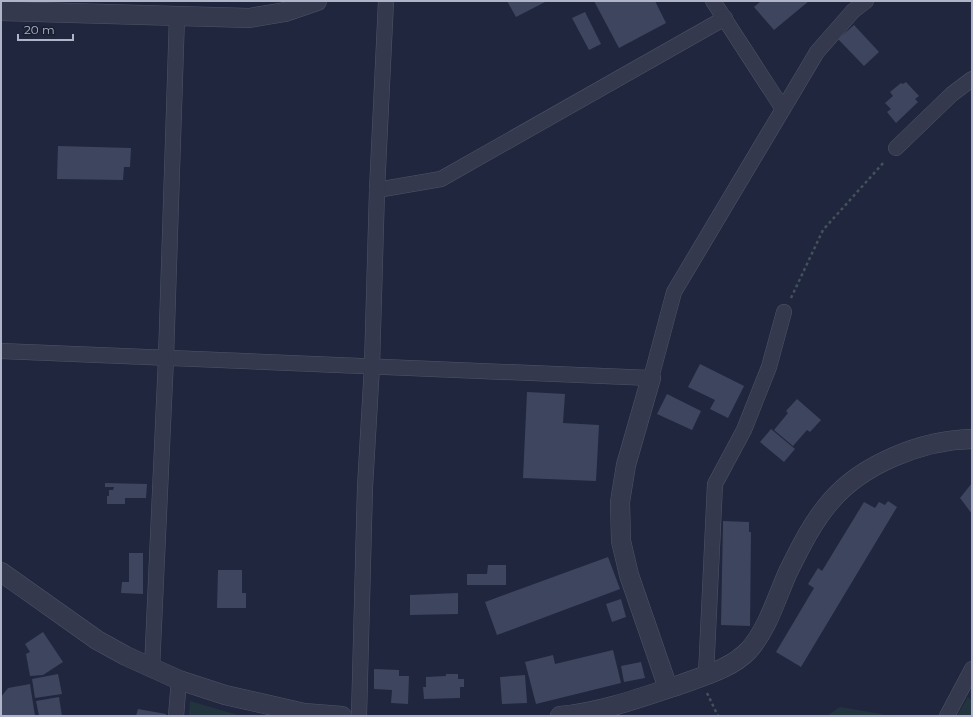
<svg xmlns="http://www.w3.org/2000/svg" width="973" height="717" font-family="Montserrat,sans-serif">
	<rect width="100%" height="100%" fill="#20263d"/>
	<g fill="#22353e">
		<path d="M968,697L972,701V716H957Z"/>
		<path d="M190,701L241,716H189Z"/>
		<path d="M840,707L881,714L883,716H827Z"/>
	</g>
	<g fill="#3e455f">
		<path d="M507,1H547L516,17Z"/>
		<path d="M594,1H655L666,23L619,48Z"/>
		<path d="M761,1H809L774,30L754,7Z"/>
		<path d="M585,12L601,44L589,50L572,18Z"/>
		<path d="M854,25L879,52L864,66L838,39Z"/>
		<path d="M906,82L919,96L915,99L918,102L896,123L887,112L891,109L885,103L893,96L890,92L901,83L903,84Z"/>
		<path d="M58,146L131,148L130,167H124L123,180L57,179Z"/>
		<path d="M700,364L744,386L728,418L710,409L715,400L688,387Z"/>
		<path d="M527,392L565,394L563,423L599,425L596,481L523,478Z"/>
		<path d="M667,394L701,411L692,430L657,414Z"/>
		<path d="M797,399L821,420L810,432L807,430L793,446L774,430L788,413L786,411Z"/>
		<path d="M771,429L795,449L784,462L760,442Z"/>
		<path d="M105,483L147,484L146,498H125V504H107V496H109V490H113L114,487H105Z"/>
		<path d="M972,483V514L960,498Z"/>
		<path d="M888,501L897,507L801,667L776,652L814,588L808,584L818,568L822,571L864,502L875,508L879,502L885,505Z"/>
		<path d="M723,521L749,522V532H751L750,626L721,625Z"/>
		<path d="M129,553H143V594L121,593L122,582H129Z"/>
		<path d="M608,557L620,589L497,635L485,602Z"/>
		<path d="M488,565H506V585H467V574H487Z"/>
		<path d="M218,570H242V593H246V608H217Z"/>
		<path d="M458,593V614L410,615V595Z"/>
		<path d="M621,599L626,617L612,622L606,604Z"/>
		<path d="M43,632L63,662L43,675L30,676L26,654L30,652L25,644Z"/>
		<path d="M613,650L621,683L536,704L525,662L553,655L555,664Z"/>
		<path d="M641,662L645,678L624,682L621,666Z"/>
		<path d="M374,669L399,670V676H409L408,704L391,703L392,690L374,689Z"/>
		<path d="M58,674L62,694L35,698L32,679Z"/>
		<path d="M446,674H458V679H464V687H460V698L424,699L423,687H426V677L446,676Z"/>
		<path d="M525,675L527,703L502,704L500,677Z"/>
		<path d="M30,684L35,716H1V697L8,688Z"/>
		<path d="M59,697L62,716H39L36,701Z"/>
		<path d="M138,709L166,714V716H136Z"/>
	</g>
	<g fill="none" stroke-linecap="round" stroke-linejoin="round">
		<defs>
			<g id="minor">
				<path d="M713,1L783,109"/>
				<path d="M896,148L952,94L972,79"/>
				<path d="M377,190L441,179L725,18"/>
				<path d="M1,351L651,378L674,292L817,52L853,11L866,1"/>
				<path d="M152,669L166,358L177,16"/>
				<path d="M706,675L715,484L744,430L769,367L784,312"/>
				<path d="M176,716L179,680"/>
				<path d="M359,716L365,487L372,366L377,190L386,1"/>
				<path d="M947,716L972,669"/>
			</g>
			<g id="tertiary">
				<path d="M1,11L249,18L285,12L317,1"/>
				<path d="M651,378L626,465L620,502L621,541L629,575L668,688"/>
				<path d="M1,572L97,640L126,656L179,680L225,695L304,713L342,716"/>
				<path d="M560,716C601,712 640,698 679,685C703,676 731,669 749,650C768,628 776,599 788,572C800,548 812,523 830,502C862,464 922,440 972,439"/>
			</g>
		</defs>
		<use href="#minor" stroke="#4f5468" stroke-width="16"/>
		<use href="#tertiary" stroke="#4f5468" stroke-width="20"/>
		<g stroke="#40525b" stroke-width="2.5" stroke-dasharray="3 3" stroke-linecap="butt">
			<path d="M791,298L823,230L885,161"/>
			<path d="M707,693L718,716"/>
		</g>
		<use href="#minor" stroke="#34394d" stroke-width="15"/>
		<use href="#tertiary" stroke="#34394d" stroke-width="19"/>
	</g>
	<rect width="973" height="717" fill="none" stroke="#afb4c9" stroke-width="4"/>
	<path d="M18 34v6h55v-6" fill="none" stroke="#afb4c9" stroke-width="2"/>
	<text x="24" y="34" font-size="12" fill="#afb4c9" stroke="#191e31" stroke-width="3" paint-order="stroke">20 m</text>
</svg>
